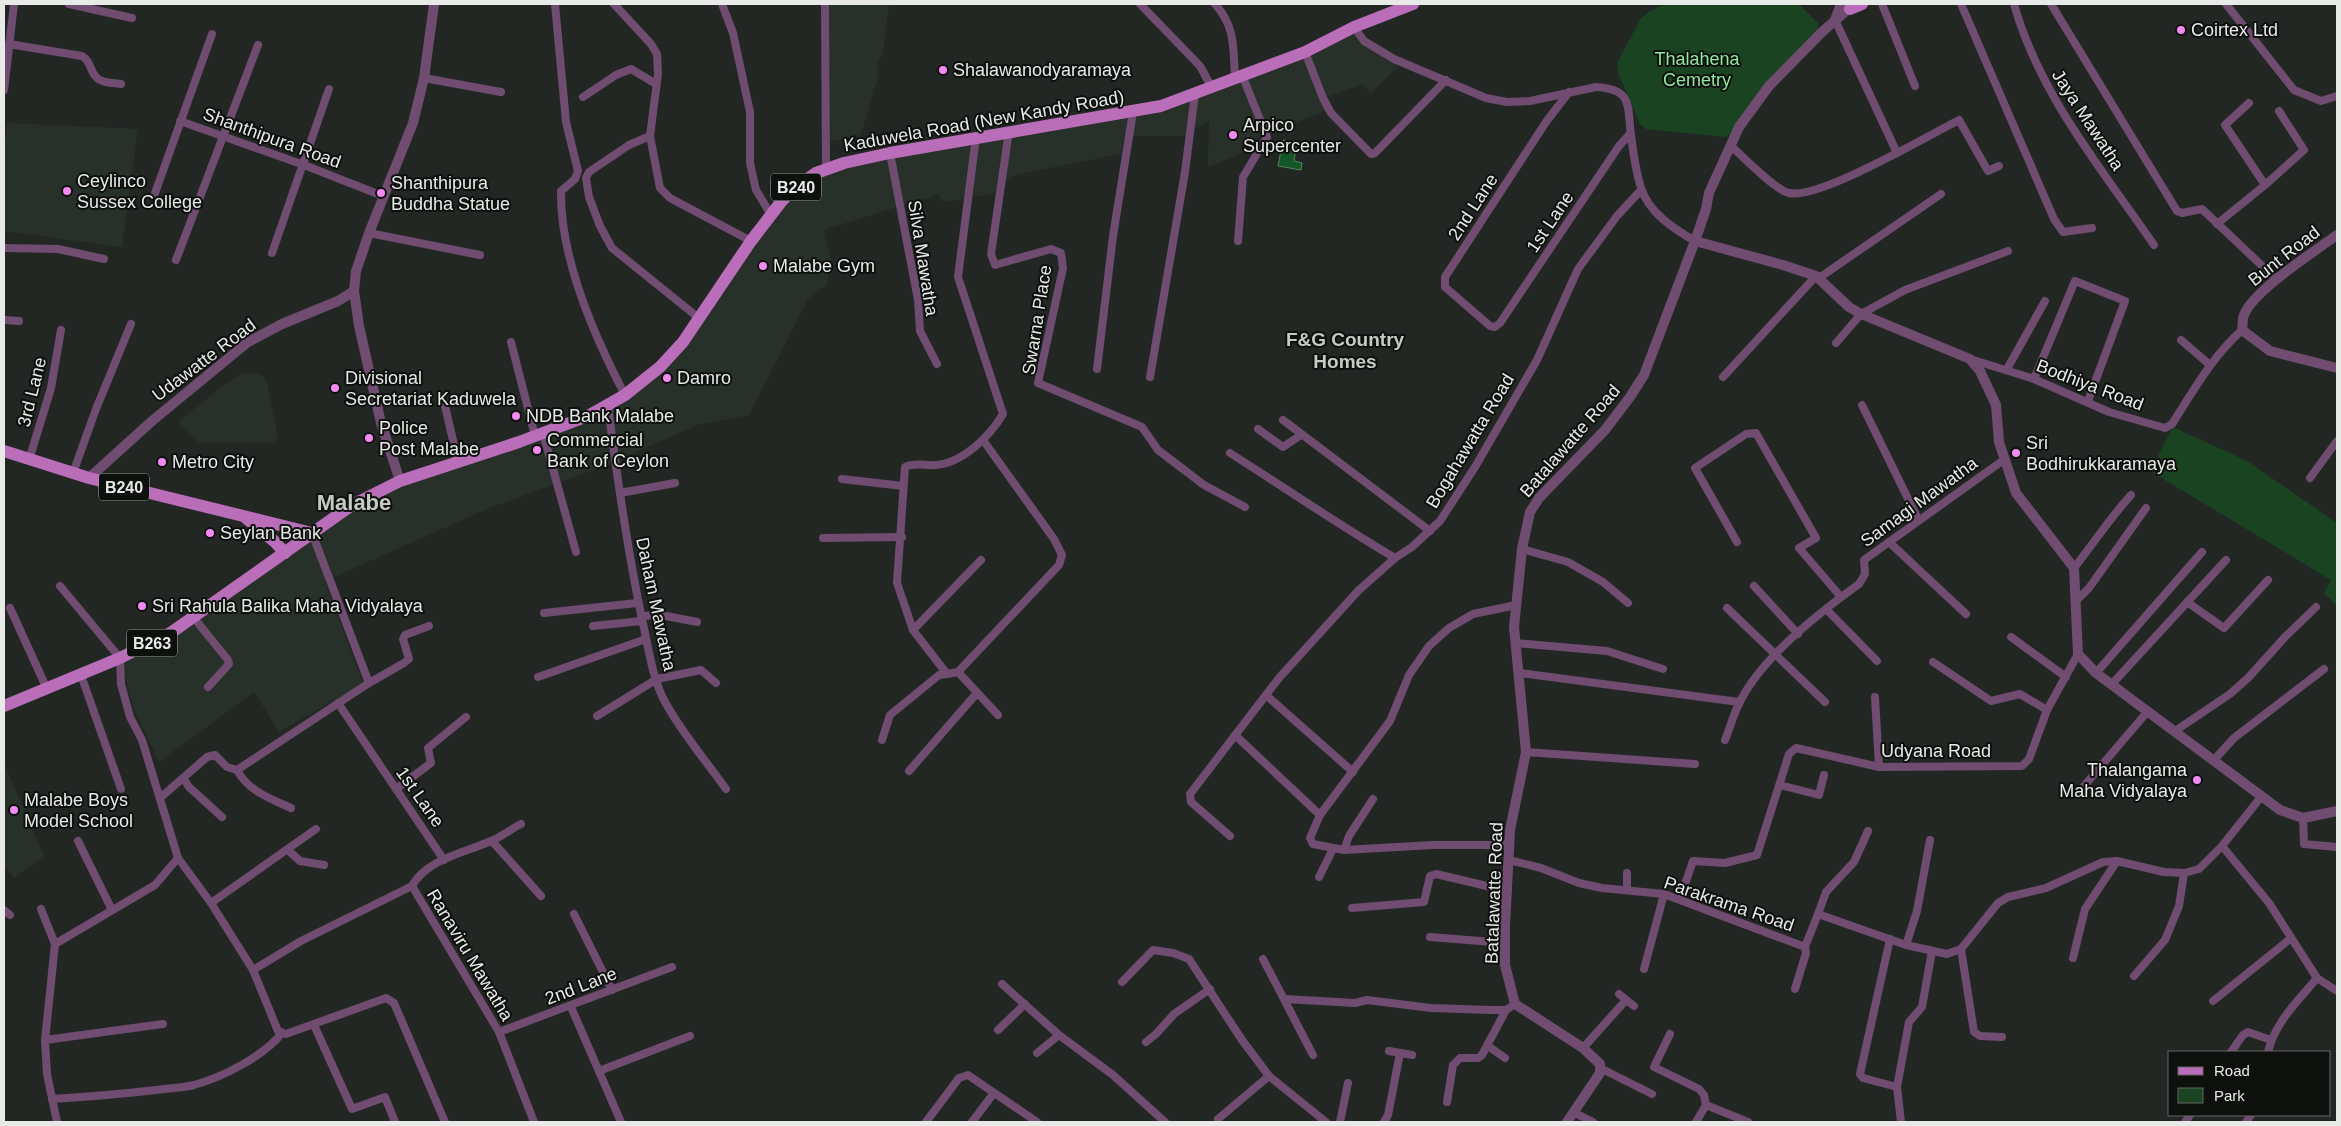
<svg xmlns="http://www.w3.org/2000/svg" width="2341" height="1126" font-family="Arial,sans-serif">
	<rect width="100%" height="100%" fill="#232724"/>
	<g fill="#283129">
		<path d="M828,4H889L883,52L878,63V77L861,135L829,142Z"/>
		<path d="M1353,32L1399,65L1371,93L1363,84L1323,98L1325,111L1253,139L1256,147L1208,167L1209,121L1183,136H1134L1124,139L1121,154L1014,175L995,193L943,202L939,194L823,230L831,259L827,284L808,299L749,415L697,425L607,465L487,509L325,581L363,684L279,732L254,692L159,762L133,707L122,663L197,623L354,509L386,492L589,420L662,370L784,205L806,184L828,172L891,157L1162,110Z"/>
		<path d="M7,123L138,129L122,247L4,231V150Z"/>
		<path d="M243,373H259L267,382L278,437L273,443H199L178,422L221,387Z"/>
		<path d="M4,763L44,856L14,878L4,865Z"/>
	</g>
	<g fill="#194321">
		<path d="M1665,4H1799L1818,23V33L1732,133L1725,137L1646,129L1640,124L1618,73L1617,63L1640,20L1648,12Z"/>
		<path d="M2173,427L2247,461L2337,523V606L2324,593L2331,580L2150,471Z"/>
	</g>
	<path fill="#155626" stroke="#548260" d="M1283,140L1297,142L1294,161L1302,163L1301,170L1278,166Z"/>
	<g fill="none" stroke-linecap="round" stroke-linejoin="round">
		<g stroke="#704c70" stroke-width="8">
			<path d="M69,4L132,18"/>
			<path d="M555,4L566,122L578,171L575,179L561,191C560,258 594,336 625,395"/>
			<path d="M614,4L651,44L657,54L658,74L650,136L660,188L670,198L751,241"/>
			<path d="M722,4L733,33L750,112V163L756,190L771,215"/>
			<path d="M825,4L826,169"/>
			<path d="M1140,4L1200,66L1212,88"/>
			<path d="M1215,4C1236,27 1233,49 1235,78"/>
			<path d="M1882,4L1915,86"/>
			<path d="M1961,4L2054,219L2063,232L2092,228"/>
			<path d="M2014,4C2039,94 2101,168 2154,245"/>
			<path d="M2051,4L2177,211L2182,213L2202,209L2277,280"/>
			<path d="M2226,4L2294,90L2321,101L2337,96"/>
			<path d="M1835,20L1897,153"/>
			<path d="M1354,27L1364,41L1394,59L1486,98L1507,102L1530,101L1596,87C1634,89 1627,107 1631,135C1633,152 1636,172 1641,188C1649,213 1674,229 1695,241"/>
			<path d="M9,44L82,56C92,62 89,70 96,77C101,83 113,83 121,84"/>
			<path d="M1305,52L1323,98L1331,113L1371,154L1375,153L1446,80"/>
			<path d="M424,78L501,92"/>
			<path d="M4,90L14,4"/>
			<path d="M1569,92L1546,122L1445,277V287L1490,326L1495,327L1500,323L1619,146L1630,134"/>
			<path d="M583,97L616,75L631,69L656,84"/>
			<path d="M2249,103L2225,125L2265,185"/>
			<path d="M180,121L304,165L383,196"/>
			<path d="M1009,131L991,254L995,265L1051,249L1061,253L1063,268L1038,383L1142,427L1158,450L1204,485L1245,507"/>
			<path d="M650,136L629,145L589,172L586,178L589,197L600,226L612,248L700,319"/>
			<path d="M976,137L958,277L1003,414C990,436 963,463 936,465C925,466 915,462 905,467L897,583L913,630L947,674L958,672L998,715"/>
			<path d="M1730,145C1742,156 1775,190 1789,193C1818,200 1928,136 1959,120L1988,171L1999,166"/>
			<path d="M890,153L918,300L920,331L937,364"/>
			<path d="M155,193L212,34"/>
			<path d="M2217,224L2265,185L2304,150L2279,111"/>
			<path d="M369,233L480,255"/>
			<path d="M1238,241L1243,177L1267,137L1242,75"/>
			<path d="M4,248L58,249L104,259"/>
			<path d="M272,253L329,89"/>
			<path d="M176,260L258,45"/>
			<path d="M1819,278L1941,194"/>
			<path d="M4,320L19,321"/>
			<path d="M2181,340L2210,365"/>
			<path d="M511,342L535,436"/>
			<path d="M1836,343L1861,314L1905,290L2008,251"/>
			<path d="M1970,359L2034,379L2109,412L2165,428L2172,424C2193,391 2212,357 2242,330"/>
			<path d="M1097,369L1113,236L1133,112"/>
			<path d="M2007,369L2045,301"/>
			<path d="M1150,377L1185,172L1195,94"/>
			<path d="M1723,377L1816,276"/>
			<path d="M2034,379L2075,281L2125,301L2088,401"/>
			<path d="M1862,405L1918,519"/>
			<path d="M445,406L458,462"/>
			<path d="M608,406C617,477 627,548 642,619C648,645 652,678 665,702C682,733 706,761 726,789"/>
			<path d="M1283,420L1430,531"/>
			<path d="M1258,429L1283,447L1301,435"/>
			<path d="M543,433L576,552"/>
			<path d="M1230,453C1285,488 1339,525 1395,558"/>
			<path d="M29,460L51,388L61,330"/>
			<path d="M73,473L96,409L131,324"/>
			<path d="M2310,478L2337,441"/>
			<path d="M842,479L903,486"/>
			<path d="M620,493L675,483"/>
			<path d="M312,533L369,683"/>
			<path d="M823,538L902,537"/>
			<path d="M1737,542L1695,468L1746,434L1756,433L1816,538L1799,548L1841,597"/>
			<path d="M1889,542L1966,614"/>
			<path d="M1522,549L1568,562L1603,582L1628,603"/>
			<path d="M2074,568C2093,544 2110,518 2131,495"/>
			<path d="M60,586L120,658L121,684L130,717L142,740L178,858L211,903L253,970L278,1031L286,1034L386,998L394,1003L445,1122"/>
			<path d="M1754,586L1798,634"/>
			<path d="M2075,602L2089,588L2146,508"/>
			<path d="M2187,602L2224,628L2268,580"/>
			<path d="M10,608L47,689"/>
			<path d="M1727,608L1825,702"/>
			<path d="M1827,610L1877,661"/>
			<path d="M544,613L637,603"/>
			<path d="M641,616L661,615L697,622"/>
			<path d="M194,618L228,660L229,664L208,687"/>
			<path d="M593,626L642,621"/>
			<path d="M913,630L981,560"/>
			<path d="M2011,637L2066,677"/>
			<path d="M1515,643L1607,651L1663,669"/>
			<path d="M1933,662L1991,701L2020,694L2047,710"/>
			<path d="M958,672L1059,565L1062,555L1054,539L983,440"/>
			<path d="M1520,673L1739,702"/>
			<path d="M2096,673L2202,552"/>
			<path d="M81,675L121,789"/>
			<path d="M538,677L646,639"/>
			<path d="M2112,684L2226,560"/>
			<path d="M1266,695L1353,772"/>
			<path d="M1875,697L1879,767"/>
			<path d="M338,703L444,860"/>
			<path d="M597,716L657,679L701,670L716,683"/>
			<path d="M2175,731L2230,694L2248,678L2285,637L2316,607"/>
			<path d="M1235,735L1320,815"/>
			<path d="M882,740L890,715L939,675L947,674"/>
			<path d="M1725,740C1730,728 1733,715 1739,704C1759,660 1820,612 1859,584L1865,574L1864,560L2005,459"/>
			<path d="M1526,752L1695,764"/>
			<path d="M2214,760L2234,738L2324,669"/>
			<path d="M237,770L369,683L404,663L409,659L403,639L405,635L429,626"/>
			<path d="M909,771L977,693"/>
			<path d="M184,779L189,787L222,817"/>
			<path d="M1780,785L1819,795L1824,775"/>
			<path d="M2084,786L2148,711"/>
			<path d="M396,789L431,763L428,748L466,717"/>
			<path d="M160,798L207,757L215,755L227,767L237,770C248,791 271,799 291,808"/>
			<path d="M2303,818L2304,844L2337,847"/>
			<path d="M1230,836L1191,802L1190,794L1279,678L1358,591L1395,558L1412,547L1440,521L1475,467L1537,360L1578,269L1617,216L1641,190"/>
			<path d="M78,841L112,910"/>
			<path d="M492,841L541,896"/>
			<path d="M1509,845H1433L1344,850L1313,844L1310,838L1320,815L1390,721L1409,675L1429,646L1449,628L1473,614L1516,605"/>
			<path d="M2222,846L2269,903L2317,978L2337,991"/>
			<path d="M288,850L300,861L324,865"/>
			<path d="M1344,850L1349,836L1373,799"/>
			<path d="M1509,860L1541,868L1579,883L1602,888L1664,894L1805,947L1818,914L1906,945L1947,954L1961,949L1998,903L2008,897L2046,888L2103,862L2117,861L2164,872L2184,873L2199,869L2222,846L2261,797"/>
			<path d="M1319,877L1333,849"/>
			<path d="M412,886C427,859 464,853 491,841C501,837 511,829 521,824"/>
			<path d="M1627,890V873"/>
			<path d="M1680,899L1693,861L1725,863L1757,855L1789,754L1796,748L1879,767L2022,766L2029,759L2047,710L2078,654"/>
			<path d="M211,903L316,829"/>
			<path d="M1352,908L1424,902L1430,876L1436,874L1508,891"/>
			<path d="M41,909L55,944"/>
			<path d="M4,910L10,915"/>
			<path d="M574,914L612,990"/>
			<path d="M1818,914L1826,892L1854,862L1868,831"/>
			<path d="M1430,937L1505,943"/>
			<path d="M1890,939L1860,1074L1863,1078L1897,1087"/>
			<path d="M1906,945L1917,911L1930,840"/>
			<path d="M1961,949L1974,1032L1980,1036L2002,1037"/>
			<path d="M2073,958L2085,909L2117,861"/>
			<path d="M1263,959L1313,1055"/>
			<path d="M1644,969L1664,894"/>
			<path d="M253,970L301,941L412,886L499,1032L534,1122"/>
			<path d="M2134,976L2165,940L2179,906L2184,873"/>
			<path d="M1122,982L1153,950L1173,953L1189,959L1242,1040L1269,1076L1326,1122"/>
			<path d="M1002,984L1059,1035L1113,1075L1165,1122"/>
			<path d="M1795,989L1806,953L1805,947"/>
			<path d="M1619,994L1634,1006"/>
			<path d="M1285,999L1355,1003L1367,1000L1431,1008L1491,1010H1506L1515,1004"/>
			<path d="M2213,1001L2290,939"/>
			<path d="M571,1007L621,1122"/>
			<path d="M314,1025L352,1109L385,1097L395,1122"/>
			<path d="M998,1030L1025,1004"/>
			<path d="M499,1032L672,967"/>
			<path d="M1670,1034L1654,1067L1699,1089L1704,1095L1706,1105"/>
			<path d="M45,1040L163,1024"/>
			<path d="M1146,1042L1156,1034L1174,1014L1210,989"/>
			<path d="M1488,1046L1505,1058"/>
			<path d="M1583,1048L1626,1000"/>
			<path d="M1389,1051L1412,1055"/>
			<path d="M2231,1052L2243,1035L2248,1032L2271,1040"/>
			<path d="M2268,1052C2275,1022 2298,1001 2317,978"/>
			<path d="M1037,1053L1059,1035"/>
			<path d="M1600,1068L1652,1094"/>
			<path d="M599,1071L690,1036"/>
			<path d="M52,1099C87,1097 121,1094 156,1090C168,1088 182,1088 194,1085C223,1077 264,1056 282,1033"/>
			<path d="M1447,1102L1453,1065L1460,1058H1478L1482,1055L1506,1010"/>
			<path d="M1573,1112L1593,1122"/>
			<path d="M1218,1119L1269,1076"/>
			<path d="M57,1122L47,1074L45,1040L55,944L155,885L178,858"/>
			<path d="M926,1122L959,1078L968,1075L1037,1122"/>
			<path d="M972,1122L994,1093"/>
			<path d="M1340,1122L1348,1083"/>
			<path d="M1384,1122L1388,1115L1400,1053"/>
			<path d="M1696,1122L1706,1105L1748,1122"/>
			<path d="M1901,1122L1897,1087L1909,1022L1922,1007L1932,951"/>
			<path d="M2185,1122L2190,1115"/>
			<path d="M2246,1122L2251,1115"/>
		</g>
		<g stroke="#704c70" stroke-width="10">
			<path d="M1835,20L1841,4"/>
			<path d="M2337,235C2315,251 2253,291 2244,315C2242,319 2243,326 2242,330L2270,351L2337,368"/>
			<path d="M1695,241L1783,265L1816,276L1849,307L1861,314L1970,359L1980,371L1996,405L1999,442L2016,493L2074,568L2078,654L2096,673L2280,810L2303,818L2337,811"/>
			<path d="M89,478L152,421L248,342L282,324L338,301L354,291"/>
			<path d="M400,481L381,423L359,326L354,291L356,271L369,233L413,123L424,78L434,4"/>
			<path d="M1567,1122L1600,1073V1064L1583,1048L1515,1004L1505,965V926L1510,830L1526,752L1514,627L1522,549L1530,512L1539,498L1605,430L1630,397L1644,375L1695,241L1706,209L1709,193L1739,127L1769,86L1822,32L1854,4"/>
		</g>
		<g stroke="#ba6eb9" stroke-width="12">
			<path d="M1850,9L1862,4"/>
			<path d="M4,451L89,478L312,533"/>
			<path d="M246,518L274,541L285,553"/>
			<path d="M4,706L120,658L172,632L352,505L400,481L519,442L588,416L625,395L660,367L683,342L751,241L781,202L793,189L816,173L844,163L890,153L1161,106L1305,52L1354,27L1413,4"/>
		</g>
	</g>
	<g fill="#f38af2" stroke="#0e100e" stroke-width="2">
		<circle cx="2181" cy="30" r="5"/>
		<circle cx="943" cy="70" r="5"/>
		<circle cx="1233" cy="135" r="5"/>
		<circle cx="67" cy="191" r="5"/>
		<circle cx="381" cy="193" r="5"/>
		<circle cx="763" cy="266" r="5"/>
		<circle cx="667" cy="378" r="5"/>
		<circle cx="335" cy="388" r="5"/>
		<circle cx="516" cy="416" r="5"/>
		<circle cx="369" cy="438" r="5"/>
		<circle cx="537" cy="450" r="5"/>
		<circle cx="2016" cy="453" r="5"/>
		<circle cx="162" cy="462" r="5"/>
		<circle cx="210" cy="533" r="5"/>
		<circle cx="142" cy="606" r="5"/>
		<circle cx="2197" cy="780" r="5"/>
		<circle cx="14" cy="810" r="5"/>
	</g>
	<g text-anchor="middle" stroke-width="4" stroke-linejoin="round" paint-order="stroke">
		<g fill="#0e100e" stroke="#a6a9a6" stroke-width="1">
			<rect x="771" y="173.5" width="50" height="27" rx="4"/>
			<rect x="99" y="473.5" width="50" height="27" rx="4"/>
			<rect x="127" y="629.5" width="50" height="27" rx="4"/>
		</g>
		<g font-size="16" font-weight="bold" fill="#e7eae7">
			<text x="796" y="193">B240</text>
			<text x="124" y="493">B240</text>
			<text x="152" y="649">B263</text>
		</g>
		<g font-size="18" fill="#e7eae7" stroke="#0e100e" text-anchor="start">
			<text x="2191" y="36">Coirtex Ltd</text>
			<text x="953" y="76">Shalawanodyaramaya</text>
			<text x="1243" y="131">Arpico<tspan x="1243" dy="21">Supercenter</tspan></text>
			<text x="77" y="187">Ceylinco<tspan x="77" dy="21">Sussex College</tspan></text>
			<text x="391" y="189">Shanthipura<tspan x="391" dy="21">Buddha Statue</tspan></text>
			<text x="773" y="272">Malabe Gym</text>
			<text x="345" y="384">Divisional<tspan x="345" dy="21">Secretariat Kaduwela</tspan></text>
			<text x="677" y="384">Damro</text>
			<text x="526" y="422">NDB Bank Malabe</text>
			<text x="379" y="434">Police<tspan x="379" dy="21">Post Malabe</tspan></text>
			<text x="547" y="446">Commercial<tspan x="547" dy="21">Bank of Ceylon</tspan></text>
			<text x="2026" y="449">Sri<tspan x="2026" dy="21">Bodhirukkaramaya</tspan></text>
			<text x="172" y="468">Metro City</text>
			<text x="220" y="539">Seylan Bank</text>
			<text x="152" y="612">Sri Rahula Balika Maha Vidyalaya</text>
			<text x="2187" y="776" text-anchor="end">Thalangama<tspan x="2187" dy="21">Maha Vidyalaya</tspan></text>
			<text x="24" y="806">Malabe Boys<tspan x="24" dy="21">Model School</tspan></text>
		</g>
		<g font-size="18" fill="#91e89e" stroke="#0e100e">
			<text x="1697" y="65">Thalahena<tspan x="1697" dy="21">Cemetry</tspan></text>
		</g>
		<g font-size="18" fill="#e7eae7" stroke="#0e100e">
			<text transform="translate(2088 120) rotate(57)" y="6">Jaya Mawatha</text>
			<text transform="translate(984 121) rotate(-10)" y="6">Kaduwela Road (New Kandy Road)</text>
			<text transform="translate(272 138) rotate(20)" y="6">Shanthipura Road</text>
			<text transform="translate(1473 207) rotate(-57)" y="6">2nd Lane</text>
			<text transform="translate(1550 222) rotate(-56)" y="6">1st Lane</text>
			<text transform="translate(2284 256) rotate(-38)" y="6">Bunt Road</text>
			<text transform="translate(923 258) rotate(81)" y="6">Silva Mawatha</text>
			<text transform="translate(1037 320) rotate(-81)" y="6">Swarna Place</text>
			<text transform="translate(204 360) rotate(-37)" y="6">Udawatte Road</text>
			<text transform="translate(2090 385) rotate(21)" y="6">Bodhiya Road</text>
			<text transform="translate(32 392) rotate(-76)" y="6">3rd Lane</text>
			<text transform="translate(1470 441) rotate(-59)" y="6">Bogahawatta Road</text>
			<text transform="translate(1570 441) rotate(-49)" y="6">Batalawatte Road</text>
			<text transform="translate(1919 502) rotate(-36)" y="6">Samagi Mawatha</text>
			<text transform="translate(656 604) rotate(78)" y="6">Daham Mawatha</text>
			<text x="1936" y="757">Udyana Road</text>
			<text transform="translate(420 797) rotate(55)" y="6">1st Lane</text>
			<text transform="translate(1494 893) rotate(-88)" y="6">Batalawatte Road</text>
			<text transform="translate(1729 904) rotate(19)" y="6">Parakrama Road</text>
			<text transform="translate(470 955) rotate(59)" y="6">Ranaviru Mawatha</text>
			<text transform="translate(581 986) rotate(-21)" y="6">2nd Lane</text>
		</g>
		<g font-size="19" font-weight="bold" fill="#c5cac5" stroke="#0e100e">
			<text x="1345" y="346">F&amp;G Country<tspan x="1345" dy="22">Homes</tspan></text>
		</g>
		<g font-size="22" font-weight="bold" fill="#c5cac5" stroke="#0e100e">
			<text x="354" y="510">Malabe</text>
		</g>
	</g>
	<rect width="2341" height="1126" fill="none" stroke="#e7eae7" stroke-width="10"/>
	<rect x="2168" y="1051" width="162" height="65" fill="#0e100e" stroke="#656765"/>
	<rect x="2178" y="1067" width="25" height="8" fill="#ba6eb9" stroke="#656765"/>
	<text x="2214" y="1076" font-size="15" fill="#e7eae7">Road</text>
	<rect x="2178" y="1088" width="25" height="15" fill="#194321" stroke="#656765"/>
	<text x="2214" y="1101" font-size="15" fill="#e7eae7">Park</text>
</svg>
